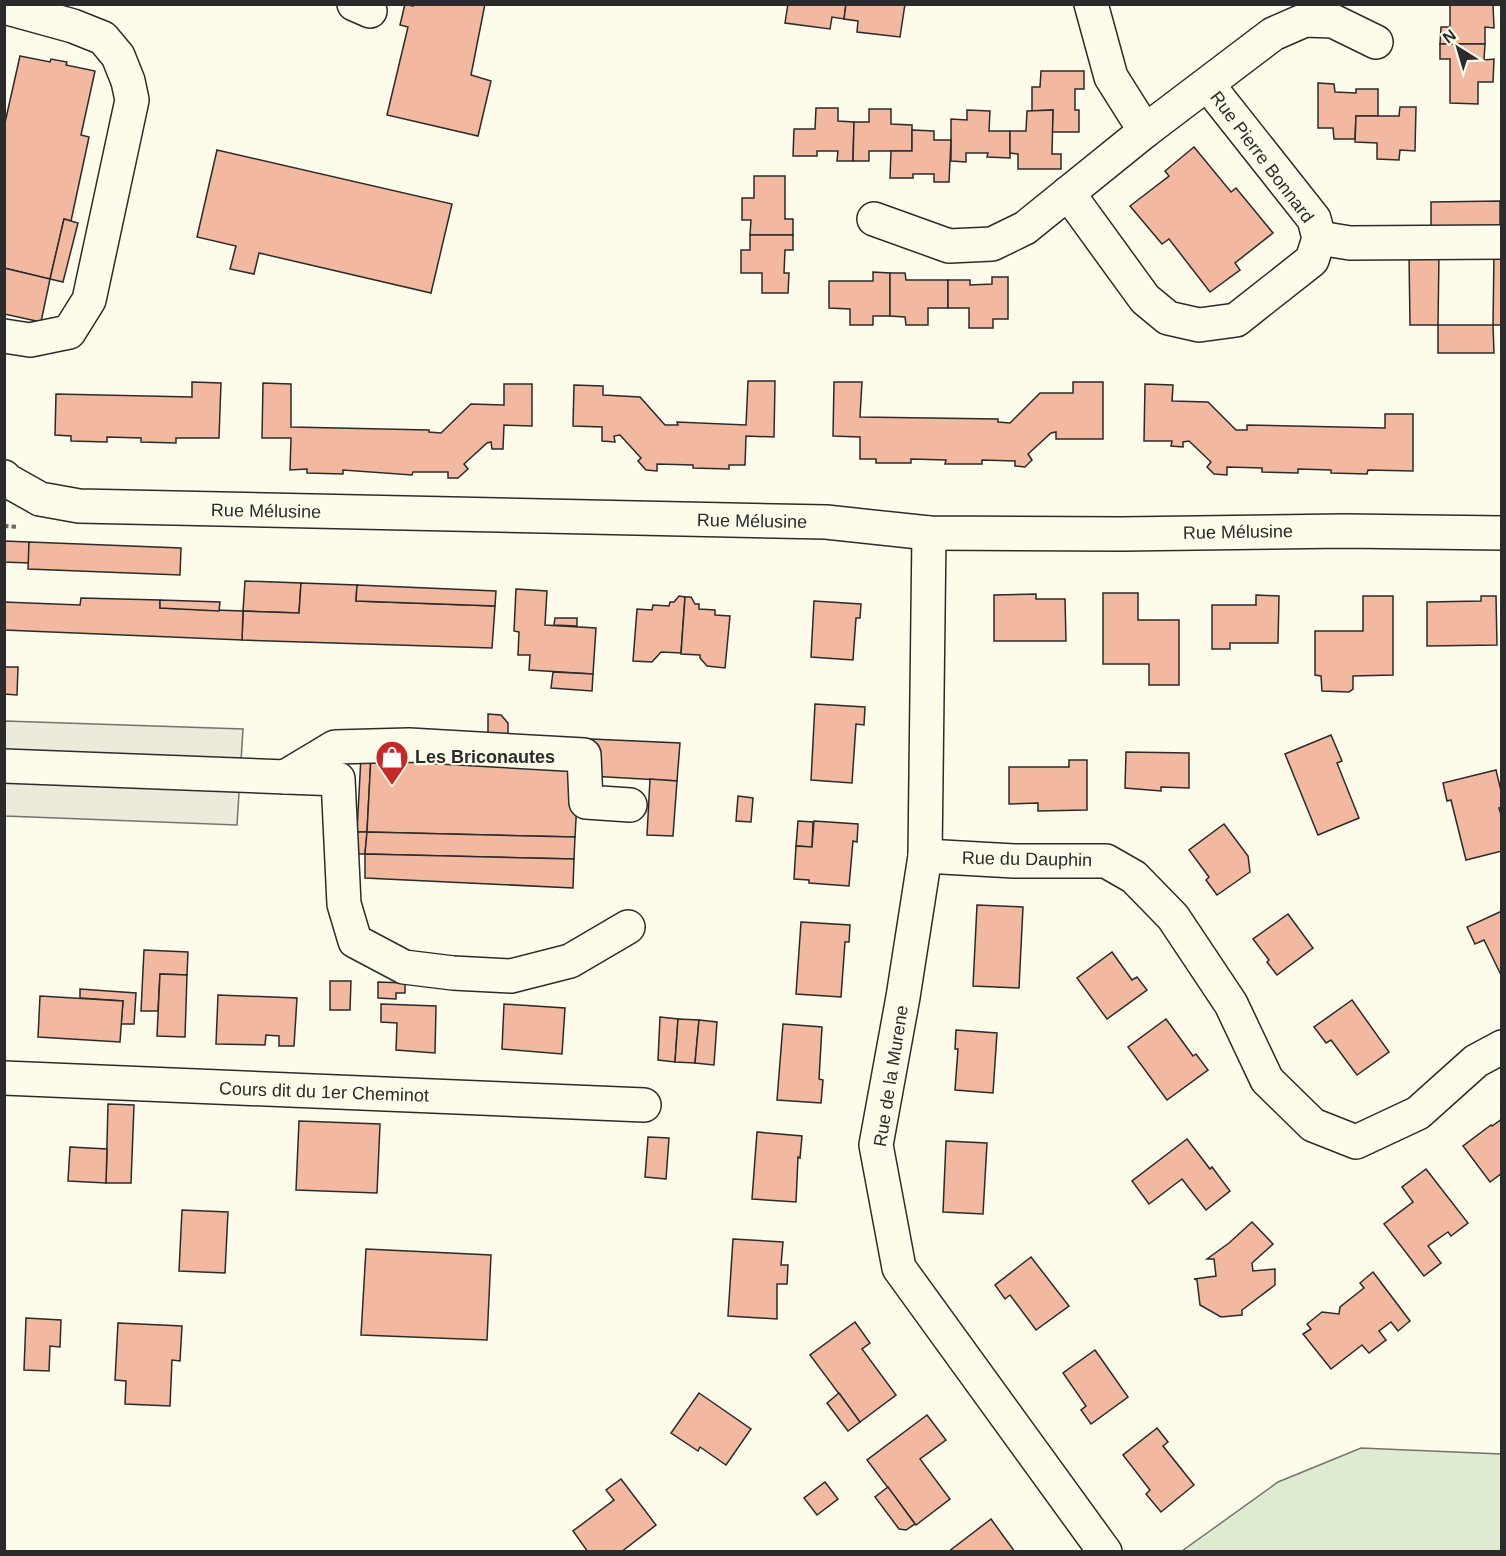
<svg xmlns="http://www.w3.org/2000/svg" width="1506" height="1556" font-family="Helvetica,sans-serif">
	<rect width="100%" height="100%" fill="#fdfbea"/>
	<path fill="#deebd1" stroke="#74746e" stroke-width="1.5" d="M1361,1448L1501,1454V1551H1182L1278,1482Z"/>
	<path fill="#eceadb" stroke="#74746e" stroke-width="1.5" d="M5,721L243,729L237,825L5,816Z"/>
	<g fill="#f2b8a0" stroke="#2b2b2b" stroke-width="1.5">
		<path d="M405,4L413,6V4H485L471,75L491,81L478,136L387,115L408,27L400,25Z"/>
		<path d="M788,4H846L844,19L832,17L830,29L785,23Z"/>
		<path d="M846,4H905L900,37L857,32L858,21L844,19Z"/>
		<path d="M1450,4L1493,5L1494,28L1485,27V44H1440L1441,27H1450Z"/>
		<path d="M1440,44H1485L1484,60L1494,59L1493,82H1478V104L1450,103V59H1440Z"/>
		<path d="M20,56L50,62L51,59L67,62L66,65L95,71L81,135L89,137L71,221L64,219L50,279L4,268V127Z"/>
		<path d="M1041,71H1084V89H1075V110H1079V132H1052L1053,110L1032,111V87H1040Z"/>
		<path d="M1318,83L1334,84L1335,92L1356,93V89H1378V116H1356L1355,139H1334L1333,128H1318Z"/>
		<path d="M1400,107H1416L1415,151L1400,150L1399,160L1377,159V143L1355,142L1356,116H1399Z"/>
		<path d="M816,108H838V121L854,122L853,161H837L838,151H817V156H793L794,129H815Z"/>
		<path d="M869,109H891V124L912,125V151H869V161H853L854,122H869Z"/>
		<path d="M967,110L990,111L989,131H1010V158L987,157L988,153H966V162L951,161V119L967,120Z"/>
		<path d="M1053,110L1052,154H1061V169H1018V154L1010,153V131H1026L1027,111Z"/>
		<path d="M912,130L934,131V140H951L949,182H934V174H913V178H890L891,151H912Z"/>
		<path d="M1194,147L1231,192L1236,188L1273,233L1235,263L1240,270L1210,292L1169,239L1162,244L1130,206L1169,176L1165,171Z"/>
		<path d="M217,150L452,204L431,293L259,253L254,274L230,269L236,246L197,237Z"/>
		<path d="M754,176H785V219H793V235H750L751,220H742V198H754Z"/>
		<path d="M1500,201V229H1431V202Z"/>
		<path d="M64,219L78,223L63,282L50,279Z"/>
		<path d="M750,235H793V250H785L784,273H789L788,293H762V273H741V250H750Z"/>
		<path d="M1409,255H1439L1438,325H1410Z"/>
		<path d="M1494,255H1502V325H1493Z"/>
		<path d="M4,268L50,279L41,322L4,314Z"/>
		<path d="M873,272L890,273V316H873V325H850V309L829,308V281H873Z"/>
		<path d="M890,273H905L906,280H948V308H928V325H906L905,317L890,316Z"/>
		<path d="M992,277H1008V319H993V328H969V308H948V280H970V285L992,284Z"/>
		<path d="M1438,325H1493L1494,353H1438Z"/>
		<path d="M748,381H775L774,437L746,436L745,465H729V469L693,468V465L657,464V471L646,470L638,461L641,458L620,435L614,436L615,442L602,441V427L573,426L574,385L603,386V395L640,397L665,425H678L677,422L746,425Z"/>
		<path d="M192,382L221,383L219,438H176V443L141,442V438L107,437V442L71,441V436L55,435L56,394L192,397Z"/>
		<path d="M834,382H862L860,417L998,419V422L1010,423L1040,393H1073V382H1103V439H1056V432L1051,433L1028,454L1032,460L1025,467L1015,466V461L982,460V464H945L946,460L911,459V463H876V459H860V437L833,436Z"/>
		<path d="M263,383L291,384V427L429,430V432L441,433L471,404L504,405V384H532V426L504,425L503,449H492L491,442L487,443L464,464L468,469L458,478H448V472H413L412,475L343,470V474L307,473V469L290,470L291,438H262Z"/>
		<path d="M1145,384L1173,385L1172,401L1208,402L1236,430H1247V425L1385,428V414H1413V471L1368,470L1367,474L1331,473V470L1298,469V473L1262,472V468L1227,467V475L1214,474L1207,467L1211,462L1189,441L1183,442V447L1171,446L1172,441H1144Z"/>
		<path d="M4,541L29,542V563L4,562Z"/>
		<path d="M29,542L181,548L180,575L28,569Z"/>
		<path d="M245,581L301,583L299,613L243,611Z"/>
		<path d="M301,583L357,585L356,601L495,606L492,648L242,640L243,611L299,613Z"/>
		<path d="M357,585L496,591L495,606L356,601Z"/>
		<path d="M516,589L547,591L545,625L596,628L593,674L529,670L530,655H518L519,632L514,631Z"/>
		<path d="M1103,593H1138V620H1179V685H1149V664H1103Z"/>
		<path d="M1036,594V599H1065L1066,641H994V595Z"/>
		<path d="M1256,595L1279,596L1278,643H1230V649H1212V605H1256Z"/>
		<path d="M679,596L685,597L681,653L661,652L652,662L633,661L637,609L652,610L653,605L669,606L670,602H674Z"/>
		<path d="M1363,596H1393V675L1353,676V689L1349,692L1322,691L1321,676L1315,675V631H1363Z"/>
		<path d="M1481,596H1496L1497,645L1427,646V602L1481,601Z"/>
		<path d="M685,597H691L695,604H699V609L715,610V615L730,616L725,668L707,666L700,658V655L681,654Z"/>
		<path d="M81,598L160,600V608L243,611L242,640L4,630V602L80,605Z"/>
		<path d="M160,600L220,602L219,611L160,608Z"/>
		<path d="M814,601L861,604L860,618H856L853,660L811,657Z"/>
		<path d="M555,618H577V626L554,625Z"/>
		<path d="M4,667H18L17,695L4,694Z"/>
		<path d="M553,672L593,674L592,691L551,688Z"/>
		<path d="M815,704L865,707L864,725L856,724L852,783L811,780Z"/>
		<path d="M488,714L501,715L508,723V736L488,735Z"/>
		<path d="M1331,735L1342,761L1337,763L1359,818L1318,835L1285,754Z"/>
		<path d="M591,739L680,743L677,781L590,776Z"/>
		<path d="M1126,752L1189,753V788L1161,787V791L1125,788Z"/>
		<path d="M361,756H371L367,832H357Z"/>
		<path d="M371,756L579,767L575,837L367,832Z"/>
		<path d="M1069,760H1087V810L1038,811V803L1009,804V767H1069Z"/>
		<path d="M1496,770L1502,795V807L1499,808L1502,818V851L1466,860L1451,800L1447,801L1443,783Z"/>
		<path d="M650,779L677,781L673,836L647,835Z"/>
		<path d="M738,796L753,798L751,822L736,821Z"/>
		<path d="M798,821L813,822L812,847L796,846Z"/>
		<path d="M814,821L858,824L857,842L853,841L849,886L809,883V880L794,879L796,846L812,847Z"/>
		<path d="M1224,824L1248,856L1250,872L1217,895L1206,880L1209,877L1189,850Z"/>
		<path d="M357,832H367L365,854H356Z"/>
		<path d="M367,832L575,837L574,859L365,854Z"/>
		<path d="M365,854L574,859L573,888L365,878Z"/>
		<path d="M977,905L1023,907L1019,988L973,986Z"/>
		<path d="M1502,911V977L1484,940L1475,944L1467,927Z"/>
		<path d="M1288,914L1313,948L1277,975L1267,962L1269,960L1253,939Z"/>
		<path d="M801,922L850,925L849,942H845L841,997L796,994Z"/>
		<path d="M144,950L188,952L187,975L160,974L158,1011H141Z"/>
		<path d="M1112,952L1132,980L1137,977L1147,990L1107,1019L1077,978Z"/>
		<path d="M160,974L187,975L185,1037L157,1036Z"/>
		<path d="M330,981H351L350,1010H330Z"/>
		<path d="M378,982L405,983V993H396V999L378,998Z"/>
		<path d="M80,989L136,993L134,1024H121L123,1001L80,998Z"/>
		<path d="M218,995L297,998L294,1046H279V1036L266,1035L265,1045L216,1044Z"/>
		<path d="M40,996L123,1001L120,1042L38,1037Z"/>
		<path d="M1352,1000L1389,1052L1357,1075L1331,1040L1326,1043L1314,1027Z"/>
		<path d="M381,1004L436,1006L435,1053L396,1050L397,1023L381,1022Z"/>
		<path d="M504,1004L565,1008L562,1054L502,1049Z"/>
		<path d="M660,1017L678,1019L675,1062L658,1060Z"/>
		<path d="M678,1019L699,1020L695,1063L675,1062Z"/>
		<path d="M1166,1019L1193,1056L1196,1054L1208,1070L1167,1100L1128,1047Z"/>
		<path d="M699,1020L717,1022L714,1065L695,1063Z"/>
		<path d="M783,1024L822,1027L819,1079L823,1080L821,1103L777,1100Z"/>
		<path d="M956,1030L997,1033L993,1093L955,1090L958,1049H955Z"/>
		<path d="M108,1104L134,1105L131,1183H106Z"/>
		<path d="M1502,1119V1173L1490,1182L1463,1146L1491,1125L1492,1126Z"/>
		<path d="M299,1121L380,1124L377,1193L296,1190Z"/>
		<path d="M757,1132L802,1136L800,1158L798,1157L796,1202L752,1199Z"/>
		<path d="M648,1137L669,1138L666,1179L645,1177Z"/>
		<path d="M1187,1139L1210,1169L1212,1167L1230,1191L1206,1210L1182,1179L1149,1204L1132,1181Z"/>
		<path d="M946,1141L987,1143L983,1214L943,1212Z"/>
		<path d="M70,1147L107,1149L106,1183L68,1181Z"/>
		<path d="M1426,1169L1468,1223L1451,1236L1448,1232L1428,1246L1441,1263L1424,1276L1384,1224L1413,1202L1402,1187Z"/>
		<path d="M182,1210L228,1212L225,1273L179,1271Z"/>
		<path d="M1252,1222L1273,1244L1252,1263L1253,1271L1275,1269V1285L1242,1310V1315L1221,1317L1200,1305L1197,1280L1194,1279L1216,1276L1214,1259H1207L1229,1243Z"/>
		<path d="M733,1239L783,1242L781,1265H788L787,1284H777V1319L728,1316Z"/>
		<path d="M366,1249L491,1255L487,1340L361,1335Z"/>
		<path d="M1031,1257L1069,1306L1036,1330L1010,1295L1005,1299L995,1285Z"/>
		<path d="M1373,1272L1410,1321L1398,1331L1391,1322L1379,1331L1386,1340L1369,1353L1362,1345L1331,1369L1303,1334L1311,1329L1307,1324L1322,1312L1339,1314L1340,1307L1364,1288L1360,1283Z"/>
		<path d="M26,1318L61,1320L60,1347L50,1346L49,1371L24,1370Z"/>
		<path d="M855,1322L870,1343L862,1349L896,1395L860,1422L810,1355Z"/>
		<path d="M118,1323L182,1326L180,1361L172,1360L170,1406L125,1404L126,1381L115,1380Z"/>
		<path d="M1095,1350L1128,1397L1091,1424L1081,1410L1086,1406L1063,1373Z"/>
		<path d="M699,1393L751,1429L726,1465L700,1447L698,1451L671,1433Z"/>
		<path d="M839,1393L860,1422L848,1431L827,1403Z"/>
		<path d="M927,1415L946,1440L920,1459L950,1499L916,1525L867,1460Z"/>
		<path d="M1157,1428L1168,1442L1163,1446L1194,1485L1161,1512L1146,1494L1150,1490L1123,1455Z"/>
		<path d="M621,1479L656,1525L621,1552H588L573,1531L614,1500L606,1490Z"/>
		<path d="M825,1482L838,1499L817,1515L804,1498Z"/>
		<path d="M888,1487L915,1524L906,1530L899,1529L875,1497Z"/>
		<path d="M991,1519L1015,1552H948Z"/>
	</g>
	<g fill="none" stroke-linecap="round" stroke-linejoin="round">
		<defs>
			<g id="minor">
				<path d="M354,4L370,11"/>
				<path d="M1091,4L1111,77L1145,131"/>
				<path d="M4,7L73,26L103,38L118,56L128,81L132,100L89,300L69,332L30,340L4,336"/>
				<path d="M1068,193L1145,299L1168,318L1199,325L1236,320L1312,260L1319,238L1314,219L1208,85"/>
				<path d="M874,219L949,246L992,244L1025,228L1145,131L1273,34L1305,20L1333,21L1376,42"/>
				<path d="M1319,238L1350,243L1502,242"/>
				<path d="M4,477L8,481L40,499L79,506L826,522L929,533L1122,534L1344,531L1502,533"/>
				<path d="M929,533L925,856L903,997L876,1145L899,1268L1105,1552"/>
				<path d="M4,766L338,779L344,904L355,941L404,967L453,973L511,976L570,961L628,927"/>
				<path d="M285,777L335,747L409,745L584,755L586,802L630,805"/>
				<path d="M925,856L1014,861H1106L1134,877L1173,917L1231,1004L1267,1080L1313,1125L1356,1142L1418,1113L1476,1061L1502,1047"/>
				<path d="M4,1078L644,1105"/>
			</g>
		</defs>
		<use href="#minor" stroke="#2b2b2b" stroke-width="36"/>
		<path stroke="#6a6964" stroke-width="4" stroke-dasharray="4.5 3" stroke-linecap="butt" d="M4,526L19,527"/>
		<use href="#minor" stroke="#fdfbea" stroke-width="33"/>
	</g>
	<defs>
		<symbol id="shop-pin" viewBox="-11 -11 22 30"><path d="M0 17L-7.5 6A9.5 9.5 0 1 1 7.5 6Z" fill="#c62828" stroke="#fdfbea"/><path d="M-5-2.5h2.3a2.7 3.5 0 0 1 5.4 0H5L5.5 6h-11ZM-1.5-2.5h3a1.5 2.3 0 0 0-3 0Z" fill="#fff"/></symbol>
	</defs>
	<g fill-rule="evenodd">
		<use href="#shop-pin" x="373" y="738" width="38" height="52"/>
	</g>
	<g text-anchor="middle" stroke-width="4.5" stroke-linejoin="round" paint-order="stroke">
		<g font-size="18" fill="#2b2b2b" stroke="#fdfbea">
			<text transform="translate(1262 157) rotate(53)" y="6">Rue Pierre Bonnard</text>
			<text transform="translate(266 511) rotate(1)" y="6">Rue Mélusine</text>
			<text transform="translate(752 521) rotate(1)" y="6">Rue Mélusine</text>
			<text transform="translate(1238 532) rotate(-1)" y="6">Rue Mélusine</text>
			<text transform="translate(1027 859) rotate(1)" y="6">Rue du Dauphin</text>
			<text transform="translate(891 1076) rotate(-81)" y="6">Rue de la Murene</text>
			<text transform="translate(324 1092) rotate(2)" y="6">Cours dit du 1er Cheminot</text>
		</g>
		<g font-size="18" font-weight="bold" fill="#2b2b2b" stroke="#fdfbea" text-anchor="start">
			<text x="415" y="763">Les Briconautes</text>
		</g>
	</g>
	<rect width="1506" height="1556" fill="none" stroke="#2b2b2b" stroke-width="12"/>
	<g transform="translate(1458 48) rotate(323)" stroke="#fdfbea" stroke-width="4.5" paint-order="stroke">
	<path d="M0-4.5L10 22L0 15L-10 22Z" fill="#2b2b2b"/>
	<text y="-9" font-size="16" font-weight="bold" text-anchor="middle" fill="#2b2b2b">N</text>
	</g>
</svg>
